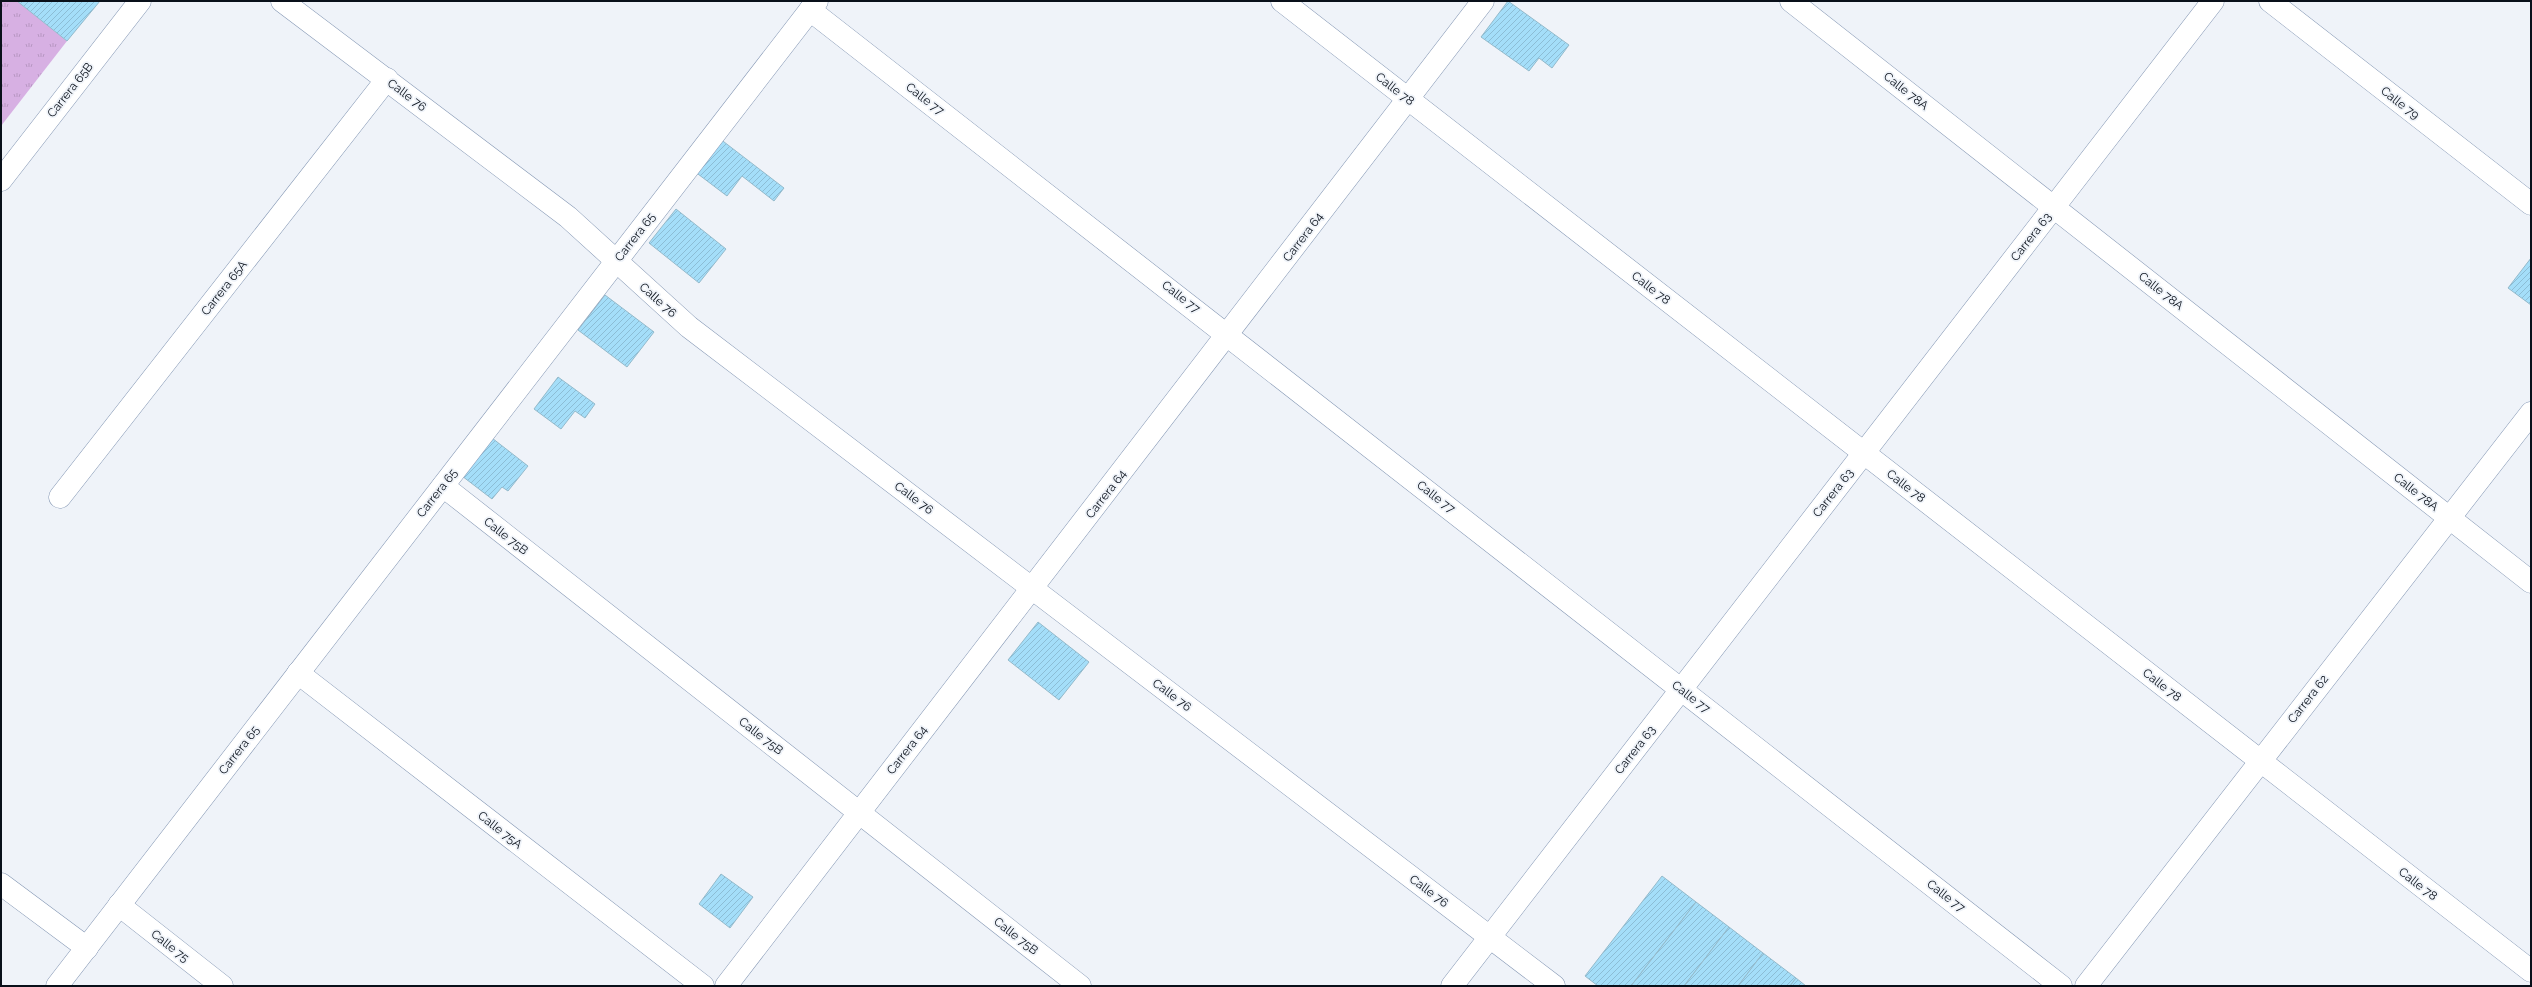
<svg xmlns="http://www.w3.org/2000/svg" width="2532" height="987" font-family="Raleway,sans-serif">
	<defs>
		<pattern id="park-tufts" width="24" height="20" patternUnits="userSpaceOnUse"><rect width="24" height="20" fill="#d7b0e3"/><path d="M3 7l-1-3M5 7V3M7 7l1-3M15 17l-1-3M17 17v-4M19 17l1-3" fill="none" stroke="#b796c2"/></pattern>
		<pattern id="building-hatch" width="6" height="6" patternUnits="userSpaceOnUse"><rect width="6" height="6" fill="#a4def9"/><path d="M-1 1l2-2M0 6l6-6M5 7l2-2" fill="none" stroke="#8cbdd5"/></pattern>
	</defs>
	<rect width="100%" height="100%" fill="#eff3f9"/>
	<path fill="url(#park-tufts)" d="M1,1H17L67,41L1,126Z"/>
	<g fill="url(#building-hatch)" stroke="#94bacb">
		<path d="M17,1H100L67,41Z"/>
		<path d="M1508,1L1569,45L1552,68L1539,58L1529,71L1481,37Z"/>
		<path d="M715,135L784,188L774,201L742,176L727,196L690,168Z"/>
		<path d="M676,209L726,249L699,283L649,243Z"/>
		<path d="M2531,258V305L2508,288Z"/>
		<path d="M605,295L654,332L627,367L578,330Z"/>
		<path d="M558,377L595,404L585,418L575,411L561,429L534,409Z"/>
		<path d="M492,438L528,466L508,491L502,487L492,499L462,476Z"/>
		<path d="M1038,622L1089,662L1059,700L1008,660Z"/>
		<path d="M721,874L753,897L730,928L699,904Z"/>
		<path d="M1662,876L1696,902L1631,986H1598L1585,976Z"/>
		<path d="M1696,902L1729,927L1684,986H1631Z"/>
		<path d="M1729,927L1763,953L1738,986H1684Z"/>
		<path d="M1763,953L1796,978L1790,986H1738Z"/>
		<path d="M1796,978L1806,986H1790Z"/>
	</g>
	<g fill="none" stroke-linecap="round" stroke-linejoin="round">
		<defs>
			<g id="street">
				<path d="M282,1L568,217L689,327L1554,986"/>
				<path d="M1791,1L2531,582"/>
				<path d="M2270,1L2531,204"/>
				<path d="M810,10L2061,986"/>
				<path d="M1,180L140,1"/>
				<path d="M443,486L1080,986"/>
				<path d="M60,497L387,79"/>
				<path d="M298,673L703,986"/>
				<path d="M1,884L87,948"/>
				<path d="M119,905L222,986"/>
				<path d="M1452,986L2213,1"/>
				<path d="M2086,986L2531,413"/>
			</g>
			<g id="secondary">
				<path d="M1282,1L2531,971"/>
				<path d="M57,986L817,1"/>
				<path d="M726,986L1483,1"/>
			</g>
		</defs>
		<use href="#street" stroke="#8396b3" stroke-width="23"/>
		<use href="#secondary" stroke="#8396b3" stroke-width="23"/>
		<use href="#street" stroke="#fff" stroke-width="22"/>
		<use href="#secondary" stroke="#fff" stroke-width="22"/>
	</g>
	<g text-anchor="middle" stroke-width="3.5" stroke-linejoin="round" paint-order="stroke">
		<g font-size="12" fill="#09101a" stroke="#eff3f9">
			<text transform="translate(1395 89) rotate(38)" y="4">Calle 78</text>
			<text transform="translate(70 90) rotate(-52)" y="4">Carrera 65B</text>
			<text transform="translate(1906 91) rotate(38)" y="4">Calle 78A</text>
			<text transform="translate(407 95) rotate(37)" y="4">Calle 76</text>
			<text transform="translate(925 99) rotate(38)" y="4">Calle 77</text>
			<text transform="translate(2400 103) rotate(38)" y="4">Calle 79</text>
			<text transform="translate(635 237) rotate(-52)" y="4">Carrera 65</text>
			<text transform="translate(1303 237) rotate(-53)" y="4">Carrera 64</text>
			<text transform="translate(2031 237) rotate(-52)" y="4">Carrera 63</text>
			<text transform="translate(224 288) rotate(-52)" y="4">Carrera 65A</text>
			<text transform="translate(1651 288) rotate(38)" y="4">Calle 78</text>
			<text transform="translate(2161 291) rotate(38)" y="4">Calle 78A</text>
			<text transform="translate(1181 297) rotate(38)" y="4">Calle 77</text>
			<text transform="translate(658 300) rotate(42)" y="4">Calle 76</text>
			<text transform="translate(1906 486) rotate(38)" y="4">Calle 78</text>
			<text transform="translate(2416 492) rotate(38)" y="4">Calle 78A</text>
			<text transform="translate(437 493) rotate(-52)" y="4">Carrera 65</text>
			<text transform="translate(1833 493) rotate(-52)" y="4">Carrera 63</text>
			<text transform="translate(1106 494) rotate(-52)" y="4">Carrera 64</text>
			<text transform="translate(1436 497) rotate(38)" y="4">Calle 77</text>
			<text transform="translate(914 498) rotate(37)" y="4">Calle 76</text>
			<text transform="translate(506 536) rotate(38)" y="4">Calle 75B</text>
			<text transform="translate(2162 685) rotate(38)" y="4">Calle 78</text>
			<text transform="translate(1172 695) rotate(37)" y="4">Calle 76</text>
			<text transform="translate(1691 697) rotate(38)" y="4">Calle 77</text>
			<text transform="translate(2308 699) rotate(-52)" y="4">Carrera 62</text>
			<text transform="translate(761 736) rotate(38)" y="4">Calle 75B</text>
			<text transform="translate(239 750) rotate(-52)" y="4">Carrera 65</text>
			<text transform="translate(907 750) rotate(-52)" y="4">Carrera 64</text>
			<text transform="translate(1635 750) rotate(-52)" y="4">Carrera 63</text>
			<text transform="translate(500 830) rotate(38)" y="4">Calle 75A</text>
			<text transform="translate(2418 884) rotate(38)" y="4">Calle 78</text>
			<text transform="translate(1429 891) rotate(37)" y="4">Calle 76</text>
			<text transform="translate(1946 896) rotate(38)" y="4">Calle 77</text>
			<text transform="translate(1016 936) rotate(38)" y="4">Calle 75B</text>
			<text transform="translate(170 946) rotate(38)" y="4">Calle 75</text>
		</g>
	</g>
	<rect width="2532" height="987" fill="none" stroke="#09101a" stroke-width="4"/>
</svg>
